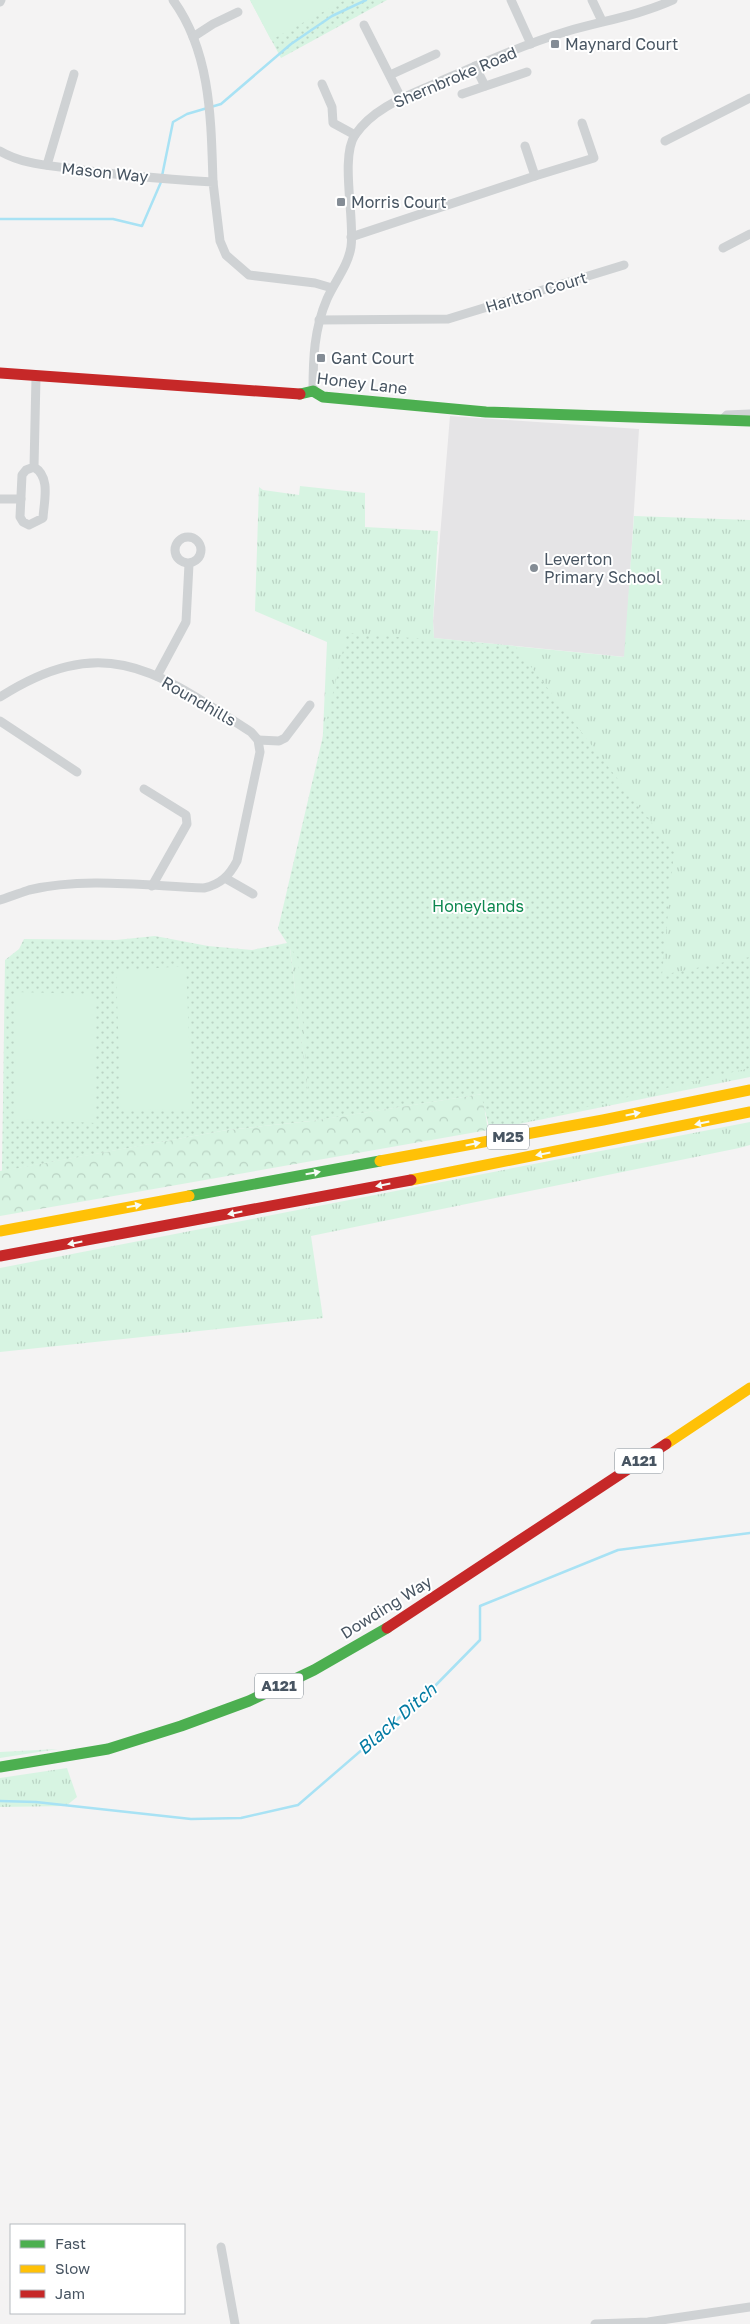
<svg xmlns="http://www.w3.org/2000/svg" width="750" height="2324" font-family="'Golos Text',sans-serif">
	<defs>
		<pattern id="grass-tufts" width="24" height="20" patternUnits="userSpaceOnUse" patternTransform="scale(1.25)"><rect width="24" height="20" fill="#d7f4e2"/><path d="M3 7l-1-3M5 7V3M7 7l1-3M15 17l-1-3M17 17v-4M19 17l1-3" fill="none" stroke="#bad3c4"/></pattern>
		<pattern id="forest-crowns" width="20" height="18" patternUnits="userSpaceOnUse" patternTransform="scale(1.25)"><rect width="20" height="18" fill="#d7f4e2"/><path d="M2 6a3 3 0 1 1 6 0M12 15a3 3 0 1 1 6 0" fill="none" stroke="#bad3c4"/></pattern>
		<pattern id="park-dots" width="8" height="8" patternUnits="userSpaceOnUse" patternTransform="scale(1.25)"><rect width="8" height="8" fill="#d7f4e2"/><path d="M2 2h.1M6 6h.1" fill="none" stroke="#bad3c4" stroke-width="1.8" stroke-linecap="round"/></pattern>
	</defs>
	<rect width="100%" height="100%" fill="#f4f3f3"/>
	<path fill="#e5e4e6" d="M450,416L639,429L625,657L434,638L433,621Z"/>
	<g fill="url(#grass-tufts)">
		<path d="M300,486L365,493V527L438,531L433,621L434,638L624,657L634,516L750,520V1077L490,1130L481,1094L311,1121L289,940L278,929L302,845L322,754L327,642L255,611L259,487L263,490L299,495Z"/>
		<path d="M750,1122V1145L739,1148L311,1236L323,1318L0,1352V1268Z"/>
		<path d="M67,1768L77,1797L66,1806L0,1807V1778Z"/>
	</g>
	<g fill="url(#forest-crowns)">
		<path d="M482,1094L488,1130L0,1216V1171L227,1130L311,1121Z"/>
		<path d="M58,1749L0,1758V1752Z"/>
	</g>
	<g fill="url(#park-dots)" fill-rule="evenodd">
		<path d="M250,0H387L281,58Z"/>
		<path d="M347,633L515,646L674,852L662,975L750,957V1068L490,1130L481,1094L311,1121L227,1130L2,1171L5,960L19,949L24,939L116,940L155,936L208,946L252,950L287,943L278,929ZM291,949L298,959L309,1101L290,949Z"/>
	</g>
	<g fill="#d7f4e2">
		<path d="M250,0H345L271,40Z"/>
		<path d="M186,966L192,1110L121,1109L116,971Z"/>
		<path d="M15,992L96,994L95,1123L16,1119Z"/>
	</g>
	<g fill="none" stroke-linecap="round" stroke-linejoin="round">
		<g stroke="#a8e2f4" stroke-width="2.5">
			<path d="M162,176L173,122L187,114L221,104L291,44L332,16L366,0"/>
			<path d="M0,219H113L142,226L161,182"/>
			<path d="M0,1801L36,1802L191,1819L241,1818L298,1805L430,1691L480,1640V1606L618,1550L750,1533"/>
		</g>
		<g stroke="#cfd2d4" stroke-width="9">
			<path d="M173,0C211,52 211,120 213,182"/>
			<path d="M511,0L531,44"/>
			<path d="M592,0L602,21"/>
			<path d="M0,2L1,0"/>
			<path d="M364,25L401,98"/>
			<path d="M193,37L213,24L238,12"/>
			<path d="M475,66L485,86"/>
			<path d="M390,75L436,54"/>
			<path d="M322,84L332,107L333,123L355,135"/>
			<path d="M462,94L527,72"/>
			<path d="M665,141L750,98"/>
			<path d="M0,151C20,163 44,165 67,168C116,175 164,179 213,182L220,241L226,255L249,275L315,283L332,288"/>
			<path d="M47,165L74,74"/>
			<path d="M535,176L594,158L582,123"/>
			<path d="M351,237L535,176L525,146"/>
			<path d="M723,248L750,234"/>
			<path d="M319,320L448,319L624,265"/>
			<path d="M313,391C313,359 314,329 327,299C335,281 348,266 351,247C355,219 340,157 355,135C373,108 407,96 434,84C478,65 522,45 568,31C603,21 640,15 673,0"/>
			<path d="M724,418L727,415L750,414"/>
			<path d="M34,467L26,470L22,475L20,517L23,522L29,525L43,518C44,501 51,477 34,467L36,377"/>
			<path d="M0,499H21"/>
			<circle cx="188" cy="550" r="13"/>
			<path d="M157,676L186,622L189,564"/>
			<path d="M0,697C105,630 158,672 251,732L258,740L260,752L237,861C229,876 221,884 204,888C147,886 85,877 29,890C20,893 10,897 0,900"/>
			<path d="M0,721L77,772"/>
			<path d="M258,740L279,741L285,738L310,705"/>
			<path d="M144,789L186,815L187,824L152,886"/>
			<path d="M225,878L253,894"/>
			<path d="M221,2247L235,2324"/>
			<path d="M595,2324L648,2322L750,2307"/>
		</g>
		<g stroke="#4caf50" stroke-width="11">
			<path d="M300,394L313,391L323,397L486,412L750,421"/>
			<path d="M189,1196L380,1161"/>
			<path d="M0,1767L108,1749L181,1726L249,1701L314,1670L387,1628"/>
		</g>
		<g stroke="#ffc107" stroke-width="11">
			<path d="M380,1161L603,1120L750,1090"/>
			<path d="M411,1180L750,1112"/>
			<path d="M0,1231L189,1196"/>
			<path d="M666,1444L750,1388"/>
		</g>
		<g stroke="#c62828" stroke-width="11">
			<path d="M0,373L300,394"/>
			<path d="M0,1256L411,1180"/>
			<path d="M387,1628L666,1444"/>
		</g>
	</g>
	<defs><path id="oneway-solid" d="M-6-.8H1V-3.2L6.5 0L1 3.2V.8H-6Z" transform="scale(1.25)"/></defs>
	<g fill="#f6fbf6">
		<use href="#oneway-solid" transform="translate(633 1114) rotate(-11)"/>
		<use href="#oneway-solid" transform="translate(702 1123) rotate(168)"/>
		<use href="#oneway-solid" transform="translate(473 1144) rotate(-11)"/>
		<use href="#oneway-solid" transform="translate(543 1154) rotate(169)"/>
		<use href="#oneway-solid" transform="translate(313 1173) rotate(-10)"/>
		<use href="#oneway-solid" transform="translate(383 1185) rotate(169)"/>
		<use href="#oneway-solid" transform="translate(134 1206) rotate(-10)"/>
		<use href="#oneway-solid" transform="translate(235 1213) rotate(169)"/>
		<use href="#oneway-solid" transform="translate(75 1243) rotate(169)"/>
	</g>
	<g fill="#848c95" stroke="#fff" stroke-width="2">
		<rect x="550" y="39" width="10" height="10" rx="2.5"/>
		<rect x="336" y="197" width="10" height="10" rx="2.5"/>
		<rect x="316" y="353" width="10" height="10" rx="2.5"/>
		<circle cx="534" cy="568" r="5"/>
	</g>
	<g text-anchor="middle" stroke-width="4" stroke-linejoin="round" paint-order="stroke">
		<g fill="#fff" stroke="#7f8891" stroke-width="1">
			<rect x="487" y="1124.5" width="42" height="25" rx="4"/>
			<rect x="615" y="1448.5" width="48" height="25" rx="4"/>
			<rect x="255" y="1673.5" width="48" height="25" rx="4"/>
		</g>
		<g font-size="15" font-weight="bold" fill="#485562">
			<text x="508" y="1142">M25</text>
			<text x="639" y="1466">A121</text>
			<text x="279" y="1691">A121</text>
		</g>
		<g font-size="16" fill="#485562" stroke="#fff" text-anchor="start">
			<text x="565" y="50">Maynard Court</text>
			<text x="351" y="208">Morris Court</text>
			<text x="331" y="364">Gant Court</text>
			<text x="544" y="565">Leverton<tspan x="544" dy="18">Primary School</tspan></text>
		</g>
		<g font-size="16" fill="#485562" stroke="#fff">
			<text transform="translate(455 77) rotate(-23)" y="6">Shernbroke Road</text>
			<text transform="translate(105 172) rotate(6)" y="6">Mason Way</text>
			<text transform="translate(536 292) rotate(-17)" y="6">Harlton Court</text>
			<text transform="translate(362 383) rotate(7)" y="6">Honey Lane</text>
			<text transform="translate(199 701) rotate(30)" y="6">Roundhills</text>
			<text transform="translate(386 1607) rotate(-32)" y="6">Dowding Way</text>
		</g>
		<g font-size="16" fill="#0e8850" stroke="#fff">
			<text x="478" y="912">Honeylands</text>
		</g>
		<g font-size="18" font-style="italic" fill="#037ba3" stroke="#fff">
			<text transform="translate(397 1719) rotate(-41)" y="6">Black Ditch</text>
		</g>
	</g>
	<rect x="10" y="2224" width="175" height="90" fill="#ffffff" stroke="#b6bbc0"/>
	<rect x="20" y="2240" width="25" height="8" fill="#4caf50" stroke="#b6bbc0"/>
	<text x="55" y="2249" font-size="15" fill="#485562">Fast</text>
	<rect x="20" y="2265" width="25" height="8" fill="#ffc107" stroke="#b6bbc0"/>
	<text x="55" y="2274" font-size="15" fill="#485562">Slow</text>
	<rect x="20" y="2290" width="25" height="8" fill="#c62828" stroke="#b6bbc0"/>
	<text x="55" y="2299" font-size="15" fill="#485562">Jam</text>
</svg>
